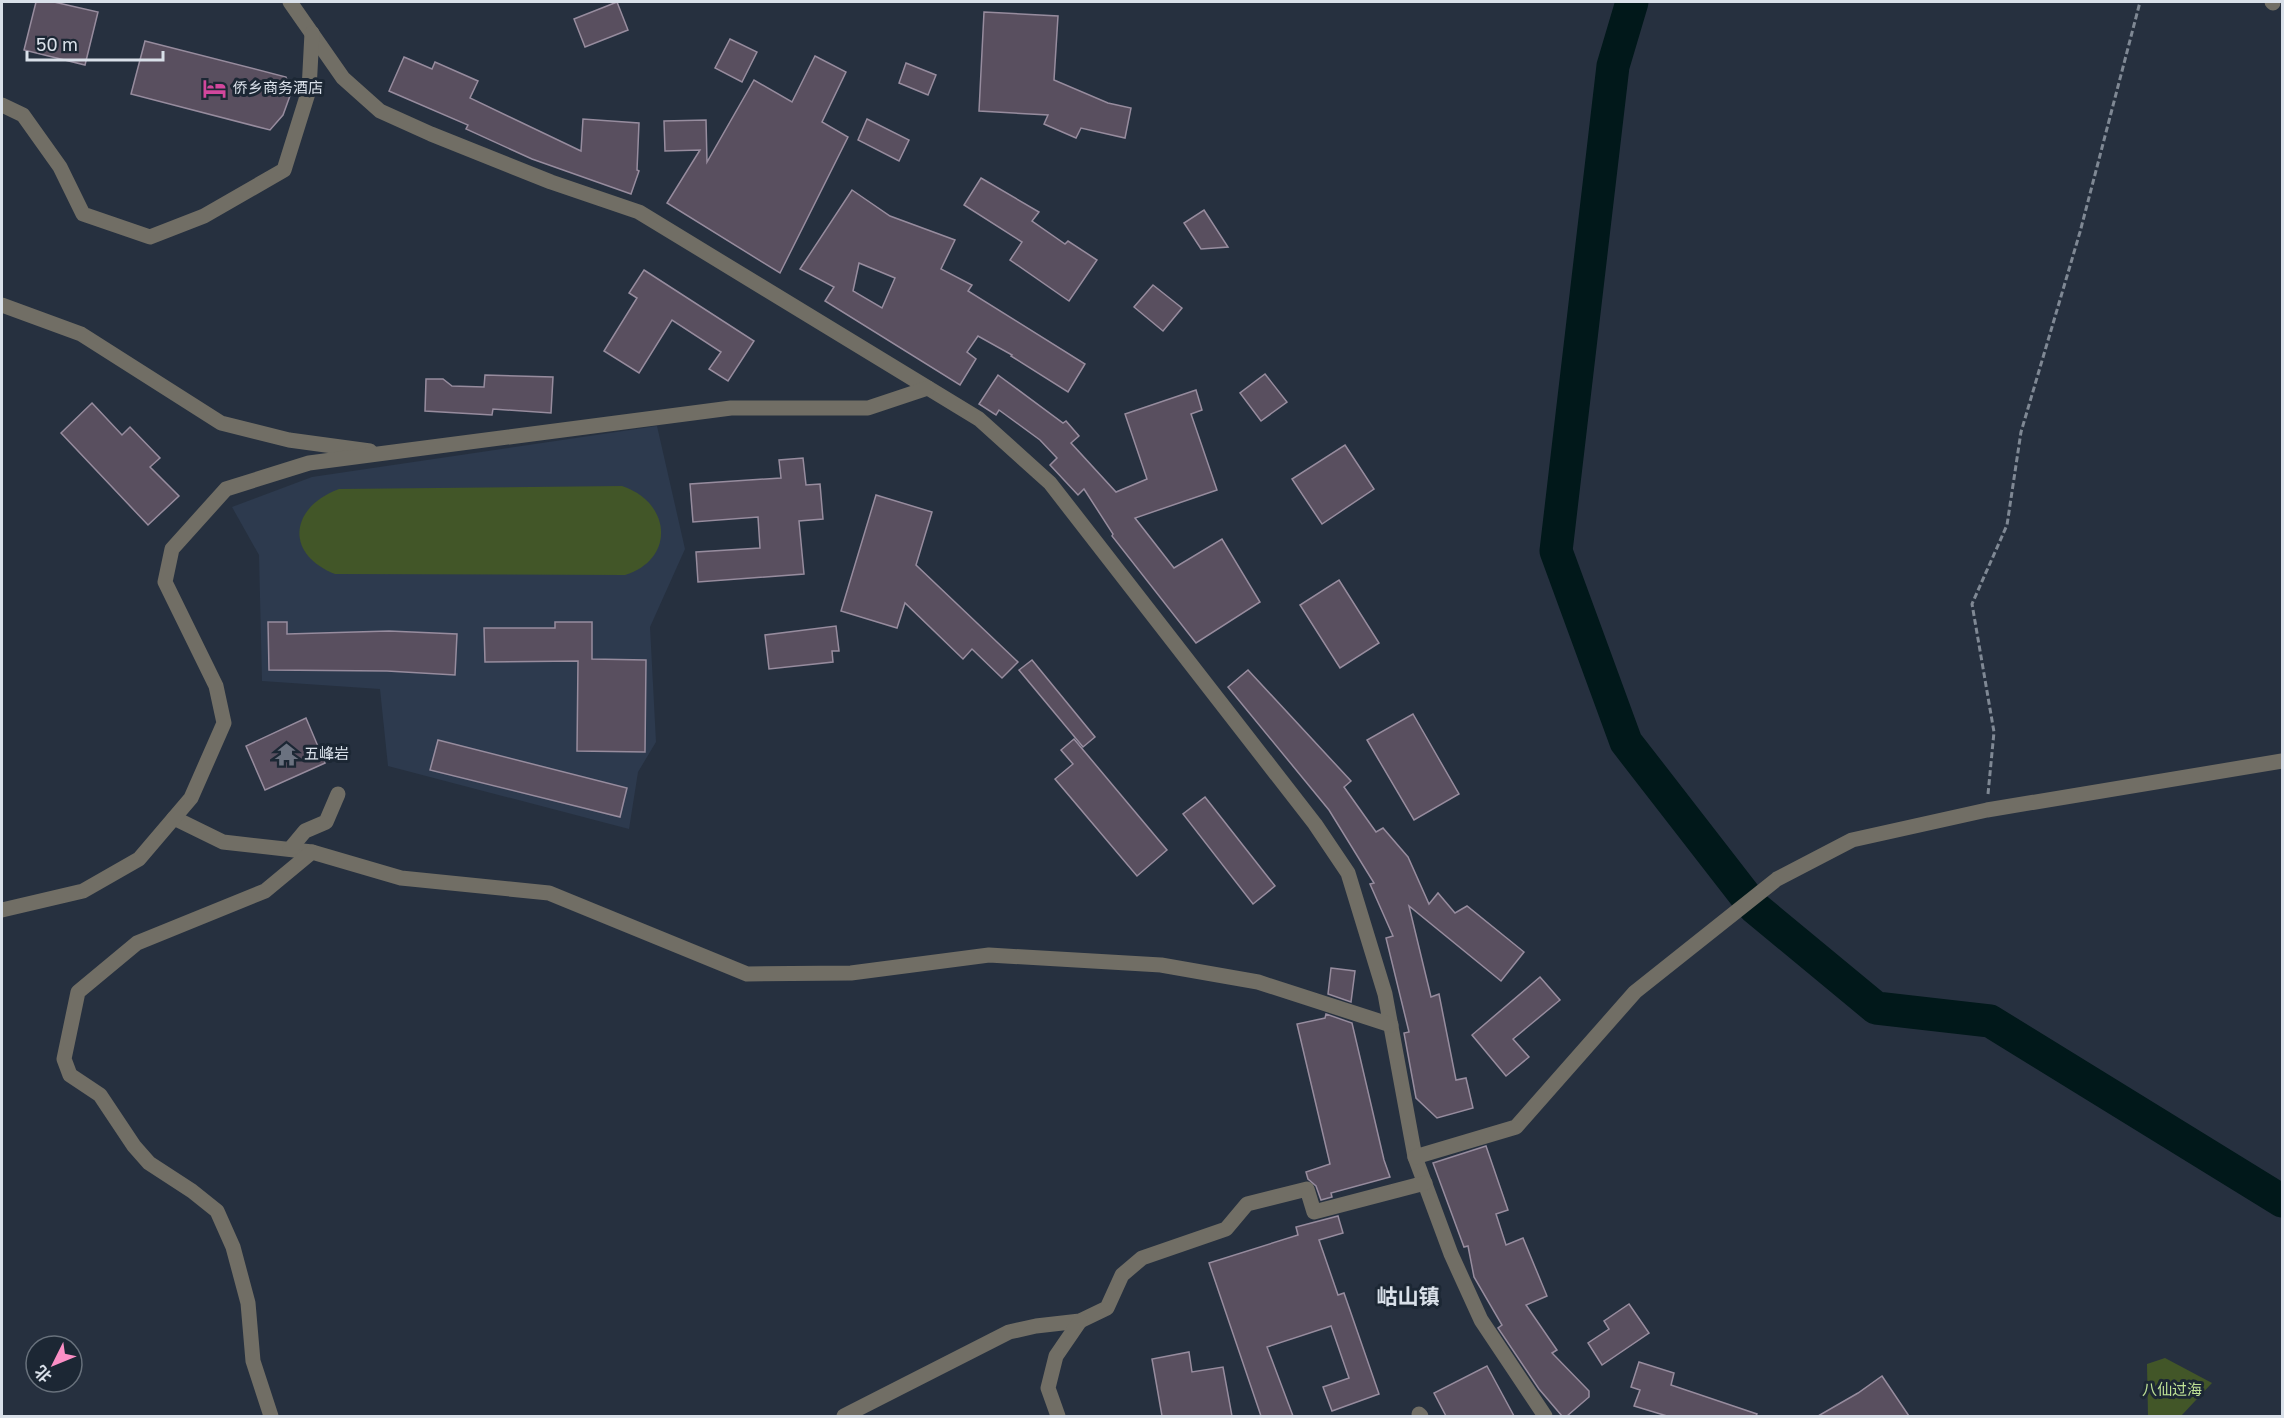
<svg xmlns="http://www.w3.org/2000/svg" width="2284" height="1418" font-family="'Golos Text','Noto Sans SC',sans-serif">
	<rect width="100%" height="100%" fill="#26303f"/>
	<path fill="#2d3a4e" d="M657,426L685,549L650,627L656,742L638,772L629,829L388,766L380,689L262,681L259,555L232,507L312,477Z"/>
	<g fill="#425628">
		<path d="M622,486C671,502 676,559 625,575L335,574C284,554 290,507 339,489Z"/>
		<path d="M2165,1358L2212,1383L2181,1416H2148L2147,1364Z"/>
	</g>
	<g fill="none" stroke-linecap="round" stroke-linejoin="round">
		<path stroke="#01181a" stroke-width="33" d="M1632,2L1613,66L1556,551L1626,742L1754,907L1876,1008L1990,1021L2282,1201"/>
	</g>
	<g fill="#594f5f" stroke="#978c9e" stroke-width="1.5" fill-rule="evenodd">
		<path d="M36,2H54L98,12L85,65L24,50Z"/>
		<path d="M617,2L628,30L585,47L574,19Z"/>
		<path d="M984,12L1058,16L1054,80L1108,103L1131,108L1125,138L1081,128L1076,138L1044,124L1048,115L979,111Z"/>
		<path d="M730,39L757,52L742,82L715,68Z"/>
		<path d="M145,41L286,77L291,93L283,115L270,130L131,94Z"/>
		<path d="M815,56L846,72L822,122L848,137L780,273L667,203L700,150L665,151L664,121L706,120L707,162L754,80L792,102Z"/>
		<path d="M404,57L432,69L435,62L478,81L470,98L581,151L583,119L639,123L637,170L639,171L631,194L532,159L466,129L468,125L389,91Z"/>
		<path d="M906,63L936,75L928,95L899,83Z"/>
		<path d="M867,119L909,140L899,161L858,140Z"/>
		<path d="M981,178L1039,212L1032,221L1065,244L1068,241L1097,260L1069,301L1010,260L1022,242L964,205Z"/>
		<path d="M852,190L890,216L955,240L941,269L972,285L968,291L1085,364L1068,392L1011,356L1012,355L978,336L967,352L976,359L960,385L825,301L834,287L800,269ZM859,263L895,278L882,308L853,291Z"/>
		<path d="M1204,210L1228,247L1201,249L1184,223Z"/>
		<path d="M644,270L754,341L728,381L709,369L721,352L672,320L639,373L604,351L637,298L629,293Z"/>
		<path d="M1153,285L1182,308L1163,331L1134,307Z"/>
		<path d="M1265,374L1287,402L1261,421L1240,393Z"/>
		<path d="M485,375L553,377L551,413L493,409L492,415L425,411L426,379H443L452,386L484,387Z"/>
		<path d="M998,375L1063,423L1066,421L1079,436L1071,443L1116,492L1147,479L1125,414L1196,390L1202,410L1191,414L1217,490L1135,518L1174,568L1222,539L1260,602L1196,643L1112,536L1113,534L1084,489L1078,495L1050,465L1057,458L1040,440L999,410L996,415L979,404Z"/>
		<path d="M92,403L122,435L130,427L160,458L150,467L179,496L148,525L61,433Z"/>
		<path d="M1345,445L1374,489L1322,524L1292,479Z"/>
		<path d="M803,458L806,485L820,484L823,519L799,521L804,574L698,582L696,552L760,548L758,517L693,522L690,484L781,478L779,460Z"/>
		<path d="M876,495L932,512L916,565L1018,662L1002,678L972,649L963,659L905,603L897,628L841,611Z"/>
		<path d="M1339,580L1379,643L1340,668L1300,605Z"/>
		<path d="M268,622H287V634L389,631L457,634L455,675L387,671L269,670Z"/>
		<path d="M555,622H592V659L646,660L645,752L577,751L578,661L485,662L484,628H555Z"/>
		<path d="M836,626L839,651H832L833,662L769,669L765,635Z"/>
		<path d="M1032,660L1095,737L1083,747L1019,670Z"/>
		<path d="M1248,670L1351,781L1344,787L1376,832L1383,828L1408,857L1429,904L1438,893L1455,913L1467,906L1524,952L1501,981L1409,906L1431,997L1439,994L1456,1080L1466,1078L1473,1108L1437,1118L1416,1098L1404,1033L1409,1032L1386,938L1393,936L1370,884L1374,883L1329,810L1228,687Z"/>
		<path d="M1413,714L1459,794L1414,820L1367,740Z"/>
		<path d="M306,718L325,763L265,790L246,746Z"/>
		<path d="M1074,739L1167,850L1137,876L1055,779L1073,764L1061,750Z"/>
		<path d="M438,740L627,788L620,817L430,770Z"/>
		<path d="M1205,797L1275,886L1253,904L1183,814Z"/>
		<path d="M1331,968L1355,971L1351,1002L1328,994Z"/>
		<path d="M1540,977L1560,1000L1513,1039L1529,1057L1506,1076L1472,1035Z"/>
		<path d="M1326,1014L1352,1023L1384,1160L1390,1177L1331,1193L1332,1197L1321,1200L1316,1186L1308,1179L1306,1172L1330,1164L1297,1024L1325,1018Z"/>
		<path d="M1486,1146L1508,1210L1496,1214L1506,1245L1523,1238L1547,1296L1526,1305L1557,1350L1552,1353L1589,1391V1397L1567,1416H1562L1539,1389L1498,1328L1502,1325L1474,1277L1468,1246L1464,1247L1433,1163Z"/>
		<path d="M1338,1216L1343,1233L1319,1240L1338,1295L1344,1293L1379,1394L1332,1411L1323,1387L1349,1378L1331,1326L1267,1347L1293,1416H1261L1209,1263L1298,1235L1296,1227Z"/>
		<path d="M1629,1304L1649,1333L1602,1365L1588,1343L1609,1329L1604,1321Z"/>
		<path d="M1189,1352L1192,1372L1223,1367L1232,1416H1162L1152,1359Z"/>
		<path d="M1639,1362L1674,1373L1671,1385L1757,1414L1756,1416H1667L1634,1406L1640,1390L1631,1387Z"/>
		<path d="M1487,1366L1514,1416H1446L1434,1393Z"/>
		<path d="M1882,1376L1909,1416H1818L1858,1393Z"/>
	</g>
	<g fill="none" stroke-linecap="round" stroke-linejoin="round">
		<path stroke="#7f8894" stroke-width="3" stroke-dasharray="6 3" stroke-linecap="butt" d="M1988,794L1994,732L1972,604L2007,525L2021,432L2080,232L2140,2"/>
		<g stroke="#716e65" stroke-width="15">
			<path d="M290,2L343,78L380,111L431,134L551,182L639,212L979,419L1050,483L1315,824L1348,873L1385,994L1415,1157L1451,1254L1481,1320L1545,1416"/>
			<path d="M2272,2L2273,3"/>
			<path d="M2,105L23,115L60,167L83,214L150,237L204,216L284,170L309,90L312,33"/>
			<path d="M2,305L81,334L221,423L289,440L370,451"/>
			<path d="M174,818L223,842L312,852"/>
			<path d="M290,849L305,831L326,822L338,794"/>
			<path d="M2,910L83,891L139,859L191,798L224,723L216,686L165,582L172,549L226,489L309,463L731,408H868L928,388"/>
			<path d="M1415,1157L1516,1127L1635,992L1777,879L1852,840L1987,810L2282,761"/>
			<path d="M1419,1414L1421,1416"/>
			<path d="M271,1416L253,1361L248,1303L233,1247L217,1211L192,1191L149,1163L134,1146L100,1095L70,1075L64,1059L78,992L137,943L265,891L312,852L401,878L549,893L747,974L851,973L989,955L1161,965L1258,982L1391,1025"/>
			<path d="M844,1416L1009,1332L1036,1326L1080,1321L1107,1308L1122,1275L1142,1258L1226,1229L1247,1204L1307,1189L1314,1212L1425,1183"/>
			<path d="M1058,1416L1048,1388L1056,1356L1080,1321"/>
		</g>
	</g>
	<defs>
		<symbol id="hotel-bare" viewBox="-9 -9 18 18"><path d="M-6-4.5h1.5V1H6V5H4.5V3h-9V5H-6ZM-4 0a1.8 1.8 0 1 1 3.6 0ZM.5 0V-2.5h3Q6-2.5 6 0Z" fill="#d1479c" stroke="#1c2734" stroke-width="2.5" paint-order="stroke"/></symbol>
		<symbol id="temple-bare" viewBox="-9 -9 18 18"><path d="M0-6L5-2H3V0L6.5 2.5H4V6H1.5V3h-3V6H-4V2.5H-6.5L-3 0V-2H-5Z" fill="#6b7280" stroke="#1c2734" stroke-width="2.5" paint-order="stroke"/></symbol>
	</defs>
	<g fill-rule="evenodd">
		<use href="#hotel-bare" x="198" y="72" width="33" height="33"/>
		<use href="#temple-bare" x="270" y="738" width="33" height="33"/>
	</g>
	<g text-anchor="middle" stroke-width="6" stroke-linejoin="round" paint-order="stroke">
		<g font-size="15" fill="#d9e0e9" stroke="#1c2734" text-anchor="start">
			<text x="233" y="93">侨乡商务酒店</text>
			<text x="304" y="759">五峰岩</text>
		</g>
		<g font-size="15" fill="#bee195" stroke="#1c2734">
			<text x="2172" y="1395">八仙过海</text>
		</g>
		<g font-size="21" font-weight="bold" fill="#d9e0e9" stroke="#1c2734">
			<text x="1408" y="1304">岵山镇</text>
		</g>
	</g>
	<rect width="2284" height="1418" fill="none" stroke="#d9e0e9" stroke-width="6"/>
	<g transform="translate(54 1364) rotate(227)"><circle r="28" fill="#1c2734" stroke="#68717c" stroke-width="1.5"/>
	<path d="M0-4.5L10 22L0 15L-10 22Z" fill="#fb8fc5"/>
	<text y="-9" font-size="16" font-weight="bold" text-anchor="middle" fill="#d9e0e9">北</text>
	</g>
	<path d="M27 51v9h136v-9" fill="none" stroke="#d9e0e9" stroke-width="3"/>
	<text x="36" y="51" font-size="18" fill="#d9e0e9" stroke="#1c2734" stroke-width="4.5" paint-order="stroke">50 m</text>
</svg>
